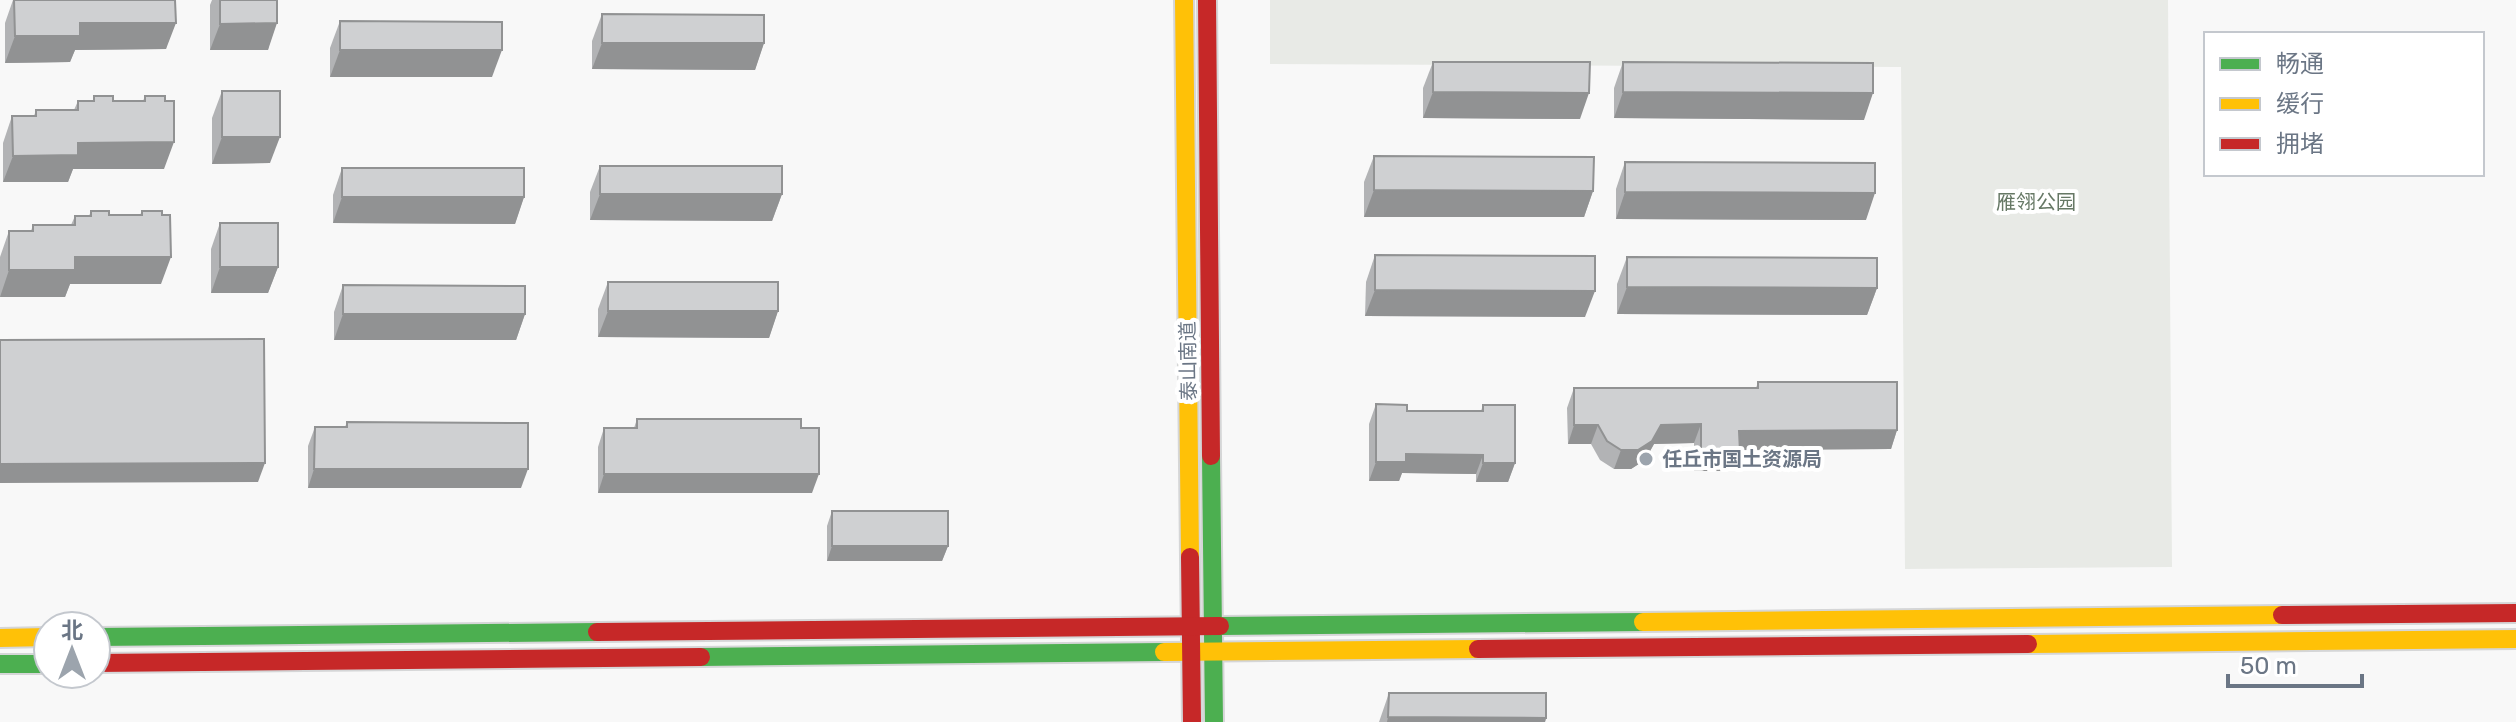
<svg xmlns="http://www.w3.org/2000/svg" width="2516" height="722" font-family="Rubik,'Noto Sans SC',sans-serif">
	<rect width="100%" height="100%" fill="#f8f8f8"/>
	<path fill="#e8eae6" d="M1270,0H2168L2172,567L1905,569L1901,67L1270,64Z"/>
	<g fill="none" stroke-linecap="round" stroke-linejoin="round">
		<defs>
			<g id="fast">
				<path d="M1211,456L1214,722"/>
				<path d="M1220,626L1643,622"/>
				<path d="M96,637L597,632"/>
				<path d="M701,657L1164,652"/>
				<path d="M0,664H48"/>
			</g>
			<g id="slow">
				<path d="M1184,0L1190,557"/>
				<path d="M1643,622L2282,615"/>
				<path d="M0,638L48,637"/>
				<path d="M2028,644L2516,639"/>
				<path d="M1164,652L1478,649"/>
			</g>
			<g id="jam">
				<path d="M1207,0L1211,456"/>
				<path d="M1190,557L1192,722"/>
				<path d="M2282,615L2516,613"/>
				<path d="M597,632L1220,626"/>
				<path d="M1478,649L2028,644"/>
				<path d="M96,663L701,657"/>
			</g>
		</defs>
		<use href="#fast" stroke="#d5d6d7" stroke-width="22"/>
		<use href="#slow" stroke="#d5d6d7" stroke-width="22"/>
		<use href="#jam" stroke="#d5d6d7" stroke-width="22"/>
		<use href="#fast" stroke="#4caf50" stroke-width="18"/>
		<use href="#slow" stroke="#ffc107" stroke-width="18"/>
		<use href="#jam" stroke="#c62828" stroke-width="18"/>
	</g>
	<g fill="#b2b3b5">
		<path d="M13,0H175L166,49L75,50L70,62L5,63V23Z"/>
		<path d="M212,0H277L268,50H210V5Z"/>
		<path d="M602,14L764,43L755,70L592,69V41Z"/>
		<path d="M340,21L492,77H330V48Z"/>
		<path d="M1433,62L1580,119L1423,118V88Z"/>
		<path d="M1623,62L1864,120L1614,118V88Z"/>
		<path d="M222,91L270,163L212,164V118Z"/>
		<path d="M94,96L113,101H143L145,96L164,169H73L68,182H3V143L12,116H34L36,110H74L78,101H93Z"/>
		<path d="M1374,156L1593,191L1584,217H1364V182Z"/>
		<path d="M1625,162L1866,220L1616,219V189Z"/>
		<path d="M600,166L782,194L772,221L590,220V192Z"/>
		<path d="M342,168L524,197L515,224L333,223V195Z"/>
		<path d="M91,211L109,215H140L142,211L161,284H70L65,297H0V257L9,231H31L33,225H71L75,216H89Z"/>
		<path d="M220,223L278,267L268,293H211V249Z"/>
		<path d="M1375,255L1585,317L1365,316L1366,282Z"/>
		<path d="M1627,257L1877,288L1867,315L1617,314V284Z"/>
		<path d="M608,282L778,311L769,338L598,337V309Z"/>
		<path d="M343,285L525,314L516,340H334V312Z"/>
		<path d="M1758,382L1897,430L1891,449L1740,450L1733,471H1694V443L1654,444L1645,460L1631,469H1614L1600,460L1591,444H1568L1567,408L1574,388H1756Z"/>
		<path d="M1376,404L1407,411H1481L1483,405L1515,463L1508,482H1476V474L1402,473L1399,481H1369V424Z"/>
		<path d="M637,419L801,428L812,493H598V447L604,428H634Z"/>
		<path d="M347,422L521,488H308V446L315,427H345Z"/>
		<path d="M832,511L948,546L942,561H827V526Z"/>
		<path d="M1389,693L1546,718L1545,722H1379Z"/>
	</g>
	<g fill="#919293">
		<path d="M80,23H176L166,49L75,50L70,62L5,63L15,36Z"/>
		<path d="M277,23L268,50H210L220,24Z"/>
		<path d="M602,43H764L755,70L592,69Z"/>
		<path d="M340,50H502L492,77H330Z"/>
		<path d="M1433,92L1589,93L1580,119L1423,118Z"/>
		<path d="M1623,92L1873,93L1864,120L1614,118Z"/>
		<path d="M222,137H280L270,163L212,164Z"/>
		<path d="M174,142L164,169H73L68,182H3L13,156L78,143Z"/>
		<path d="M1374,190L1593,191L1584,217H1364Z"/>
		<path d="M1625,192L1875,193L1866,220L1616,219Z"/>
		<path d="M600,194H782L772,221L590,220Z"/>
		<path d="M342,197H524L515,224L333,223Z"/>
		<path d="M75,257H171L161,284H70L65,297H0L9,270Z"/>
		<path d="M220,267H278L268,293H211Z"/>
		<path d="M1627,287L1877,288L1867,315L1617,314Z"/>
		<path d="M1375,290L1595,291L1585,317L1365,316Z"/>
		<path d="M608,311H778L769,338L598,337Z"/>
		<path d="M343,314H525L516,340H334Z"/>
		<path d="M1701,424L1694,443L1654,444L1645,460L1631,469H1614L1621,450L1661,425Z"/>
		<path d="M1574,425H1598L1591,444H1568Z"/>
		<path d="M1897,430L1891,449L1733,450L1739,431Z"/>
		<path d="M1701,452H1740L1733,471H1694Z"/>
		<path d="M1406,454L1483,455L1476,474L1402,473L1399,481H1369L1376,462Z"/>
		<path d="M265,463L258,482L0,483V464Z"/>
		<path d="M1483,463H1515L1508,482H1476Z"/>
		<path d="M314,469H528L521,488H308Z"/>
		<path d="M604,474H819L812,493H598Z"/>
		<path d="M832,546H948L942,561H827Z"/>
		<path d="M1388,717L1546,718L1545,722H1387Z"/>
	</g>
	<g fill="#cfd0d2" stroke="#919293" stroke-width="2">
		<path d="M14,0H175L176,23H80V36H15Z"/>
		<path d="M220,0H277V23L220,24Z"/>
		<path d="M602,14L764,15V43H602Z"/>
		<path d="M340,21L502,22V50H340Z"/>
		<path d="M1433,62H1590L1589,93L1433,92Z"/>
		<path d="M1623,62L1873,63V93L1623,92Z"/>
		<rect x="222" y="91" width="58" height="46"/>
		<path d="M94,96H113V101H145V96H165V101H174V142L78,143V155L13,156L12,116H36V110H78V101H94Z"/>
		<path d="M1374,156L1594,157L1593,191L1374,190Z"/>
		<path d="M1625,162L1875,163V193L1625,192Z"/>
		<rect x="600" y="166" width="182" height="28"/>
		<rect x="342" y="168" width="182" height="29"/>
		<path d="M91,211H109V215H142V211H162V215H170L171,257H75V270H9V231H33V225H75V216H91Z"/>
		<rect x="220" y="223" width="58" height="44"/>
		<path d="M1375,255L1595,256V291L1375,290Z"/>
		<path d="M1627,257L1877,258V288L1627,287Z"/>
		<rect x="608" y="282" width="170" height="29"/>
		<path d="M343,285L525,286V314H343Z"/>
		<path d="M264,339L265,463L0,464V340Z"/>
		<path d="M1758,382H1897V430L1739,431L1740,452H1701V424L1661,425L1652,441L1638,450H1621L1607,441L1598,425H1574V388H1758Z"/>
		<path d="M1376,404L1407,405V411H1483V405H1515V463H1483V455L1406,454V462H1376Z"/>
		<path d="M637,419H801V428H819V474H604V428H637Z"/>
		<path d="M347,422L528,423V469H314L315,427H347Z"/>
		<rect x="832" y="511" width="116" height="35"/>
		<path d="M1389,693H1546V718L1388,717Z"/>
	</g>
	<circle fill="#9ca4ad" stroke="#fff" stroke-width="3" cx="1646" cy="459" r="8"/>
	<g text-anchor="middle" stroke-width="8" stroke-linejoin="round" paint-order="stroke">
		<g font-size="20" fill="#667865" stroke="#fff">
			<text x="2036" y="209">雁翎公园</text>
		</g>
		<g font-size="20" fill="#6b7685" stroke="#fff">
			<text transform="translate(1188 361) rotate(-91)" y="7">泰山南道</text>
		</g>
		<g font-size="20" font-weight="bold" fill="#6b7685" stroke="#fff" text-anchor="start">
			<text x="1662" y="466">任丘市国土资源局</text>
		</g>
	</g>
	<rect x="2204" y="32" width="280" height="144" fill="#ffffff" stroke="#c4c8ce" stroke-width="2"/>
	<rect x="2220" y="58" width="40" height="12" fill="#4caf50" stroke="#c4c8ce" stroke-width="2"/>
	<text x="2276" y="72" font-size="24" fill="#6b7685">畅通</text>
	<rect x="2220" y="98" width="40" height="12" fill="#ffc107" stroke="#c4c8ce" stroke-width="2"/>
	<text x="2276" y="112" font-size="24" fill="#6b7685">缓行</text>
	<rect x="2220" y="138" width="40" height="12" fill="#c62828" stroke="#c4c8ce" stroke-width="2"/>
	<text x="2276" y="152" font-size="24" fill="#6b7685">拥堵</text>
	<g transform="translate(72 650)"><circle r="38" fill="#ffffff" stroke="#c4c8ce" stroke-width="2"/>
	<path d="M0-6L14 30L0 20L-14 30Z" fill="#9ca4ad"/>
	<text y="-12" font-size="22" font-weight="bold" text-anchor="middle" fill="#6b7685">北</text>
	</g>
	<path d="M2228 674v12h134v-12" fill="none" stroke="#6b7685" stroke-width="4"/>
	<text x="2240" y="674" font-size="24" fill="#6b7685" stroke="#ffffff" stroke-width="6" paint-order="stroke">50 m</text>
</svg>
